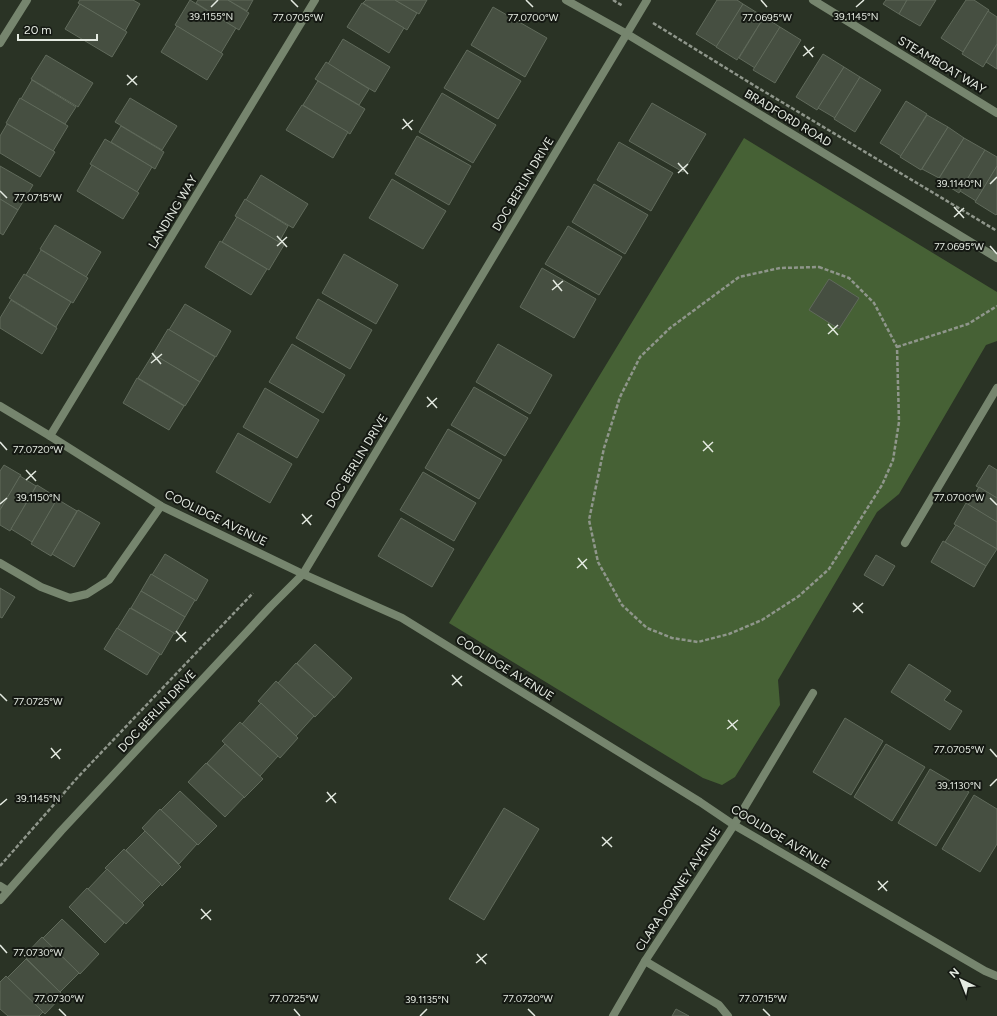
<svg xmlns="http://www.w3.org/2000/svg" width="997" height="1016" font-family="Figtree,sans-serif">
	<rect width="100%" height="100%" fill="#2a3325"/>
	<path fill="#466135" d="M744,138L997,292V341L986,345L899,494L877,512L778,680L780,705L735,777L722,785L703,778L449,623Z"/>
	<g fill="#464f41" stroke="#606a5b">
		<path d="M80,0H133L140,4L125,31L78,3Z"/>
		<path d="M190,0L236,28L221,53L175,25Z"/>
		<path d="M198,0H228L249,13L239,30L196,3Z"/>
		<path d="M228,0H253L247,11Z"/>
		<path d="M366,0H395L417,13L407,30L363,3Z"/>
		<path d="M395,0H427L419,14Z"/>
		<path d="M717,0H737L743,4L717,47L696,34Z"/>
		<path d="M886,0H907L899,14L883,4Z"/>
		<path d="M907,0H936L920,26L899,14Z"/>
		<path d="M966,0H974L989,10L963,52L941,38Z"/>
		<path d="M362,3L404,28L389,53L347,27Z"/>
		<path d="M80,4L127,32L112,57L65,29Z"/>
		<path d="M743,4L764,17L737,60L716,47Z"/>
		<path d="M493,7L547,38L525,77L471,45Z"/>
		<path d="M988,11L997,17V44L983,67L962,54Z"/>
		<path d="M764,17L780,27L755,68L739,58Z"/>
		<path d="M177,26L223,54L207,80L161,52Z"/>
		<path d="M780,27L801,40L775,83L753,70Z"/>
		<path d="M343,39L390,67L375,92L328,64Z"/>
		<path d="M997,44V69L986,62Z"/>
		<path d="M467,50L521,81L498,119L444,88Z"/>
		<path d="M823,54L844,67L817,110L796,97Z"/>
		<path d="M46,55L93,83L78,107L31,79Z"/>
		<path d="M326,62L369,89L359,105L315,79Z"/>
		<path d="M844,67L860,77L835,118L818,108Z"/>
		<path d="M860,77L881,90L855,132L834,119Z"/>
		<path d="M32,80L76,107L65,124L21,99Z"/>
		<path d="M318,81L365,109L350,134L303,105Z"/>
		<path d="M442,93L496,125L473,163L419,132Z"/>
		<path d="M20,98L68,126L53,151L6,123Z"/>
		<path d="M130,98L177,126L162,150L115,122Z"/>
		<path d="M906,101L927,114L901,156L880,143Z"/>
		<path d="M652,103L706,134L683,172L629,141Z"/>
		<path d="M302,105L348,132L333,158L286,130Z"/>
		<path d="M927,115L948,127L921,170L900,157Z"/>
		<path d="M7,124L55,152L40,177L0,153V136Z"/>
		<path d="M121,126L164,152L155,169L111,142Z"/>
		<path d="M948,127L964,138L939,178L922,169Z"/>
		<path d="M417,136L471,166L449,205L395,174Z"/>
		<path d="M964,138L985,150L959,193L938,180Z"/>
		<path d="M105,139L152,167L137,192L90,164Z"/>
		<path d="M619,142L673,173L651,211L597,180Z"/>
		<path d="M985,150L997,157V166L976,201L960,191Z"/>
		<path d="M92,165L139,193L123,219L77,191Z"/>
		<path d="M0,166L33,185L18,210L0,199Z"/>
		<path d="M997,166V214L996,215L975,202Z"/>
		<path d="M261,175L308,204L293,228L246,200Z"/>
		<path d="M392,179L446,211L423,249L369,218Z"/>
		<path d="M594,184L648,215L625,254L572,222Z"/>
		<path d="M0,199L18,210L3,235L0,233Z"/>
		<path d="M245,199L288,226L279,242L235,216Z"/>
		<path d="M237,217L284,245L269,270L222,242Z"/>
		<path d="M55,225L101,252L86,277L40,249Z"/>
		<path d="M568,226L622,257L599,295L545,264Z"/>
		<path d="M220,241L267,269L251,295L205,267Z"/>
		<path d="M41,250L88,278L73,303L26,275Z"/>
		<path d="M344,254L398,285L376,324L322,293Z"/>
		<path d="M542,268L596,299L574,338L520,307Z"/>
		<path d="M24,274L71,302L56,327L9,298Z"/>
		<path d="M829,279L859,298L839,329L809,310Z"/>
		<path d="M318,299L372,330L350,369L296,338Z"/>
		<path d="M11,300L57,328L42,354L0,328V318Z"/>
		<path d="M185,304L231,331L216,357L169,330Z"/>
		<path d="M168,329L215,357L200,382L153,354Z"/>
		<path d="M292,344L345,375L323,413L269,382Z"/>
		<path d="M498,344L552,375L530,414L476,382Z"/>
		<path d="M153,354L200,382L185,406L138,378Z"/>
		<path d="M137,378L184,406L169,430L123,403Z"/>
		<path d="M474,387L528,418L505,456L451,425Z"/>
		<path d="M265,388L319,420L297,458L243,427Z"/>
		<path d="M448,429L502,460L479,499L425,468Z"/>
		<path d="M238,433L292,464L270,503L216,472Z"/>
		<path d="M4,465L21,475L0,510V471Z"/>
		<path d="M989,465L997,470V498L976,486Z"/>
		<path d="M423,472L476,503L454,541L400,510Z"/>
		<path d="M20,476L36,486L10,531L0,525V510Z"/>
		<path d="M37,485L58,498L32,542L11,529Z"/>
		<path d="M979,487L997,498V522L968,505Z"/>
		<path d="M57,499L77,511L51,556L31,544Z"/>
		<path d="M966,503L997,522V549L954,524Z"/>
		<path d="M78,510L100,523L74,567L52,554Z"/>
		<path d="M401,518L454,549L432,587L378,556Z"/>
		<path d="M956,525L997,549L986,566L945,542Z"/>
		<path d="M943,541L986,566L974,587L931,562Z"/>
		<path d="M165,554L208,580L196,601L152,575Z"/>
		<path d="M876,555L895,566L883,586L864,575Z"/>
		<path d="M151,574L195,600L185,617L141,591Z"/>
		<path d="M0,588L15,597L2,618L0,617Z"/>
		<path d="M141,591L185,617L175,634L131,608Z"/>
		<path d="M130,608L174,633L161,655L117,629Z"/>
		<path d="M117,628L160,654L147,675L104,649Z"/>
		<path d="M315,644L352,678L334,698L297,663Z"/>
		<path d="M296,663L334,697L315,717L278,683Z"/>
		<path d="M909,664L951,691L944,700L962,711L950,730L891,692Z"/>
		<path d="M276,681L314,716L296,736L258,701Z"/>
		<path d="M261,703L298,738L280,758L242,724Z"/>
		<path d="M845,718L883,741L851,795L813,772Z"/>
		<path d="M240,722L278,756L260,776L222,741Z"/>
		<path d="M225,744L263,779L244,798L207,763Z"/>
		<path d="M886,744L925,767L892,821L854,797Z"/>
		<path d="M206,763L244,797L225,817L188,782Z"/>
		<path d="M930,769L969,792L936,846L898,823Z"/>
		<path d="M180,791L217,826L198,845L161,810Z"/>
		<path d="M974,795L997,809V844L980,872L942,849Z"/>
		<path d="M504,808L539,829L484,920L449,899Z"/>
		<path d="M160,809L197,844L179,864L142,828Z"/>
		<path d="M145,831L181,867L162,886L126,850Z"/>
		<path d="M124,849L161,884L142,903L105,868Z"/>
		<path d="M107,869L144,905L126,924L88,889Z"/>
		<path d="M87,888L124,923L105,943L69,907Z"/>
		<path d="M62,919L99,954L80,974L43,938Z"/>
		<path d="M42,937L79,973L60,992L24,956Z"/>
		<path d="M26,959L63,995L45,1014L7,978Z"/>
		<path d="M6,976L43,1012L39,1016H8L0,1009V982Z"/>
		<path d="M676,1009L689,1016H672Z"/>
	</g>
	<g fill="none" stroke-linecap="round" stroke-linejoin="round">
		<g stroke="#8f968b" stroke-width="2.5" stroke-dasharray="4 2" stroke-linecap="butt">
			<path d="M613,0L623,6"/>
			<path d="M653,23L755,86L997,231"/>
			<path d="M819,267L849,278L874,303L897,347L899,422L893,460L882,485L829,569L799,596L762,620L729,634L698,642L672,638L647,628L622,605L598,562L589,520L604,448L620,397L640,357L670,328L739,277L780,268Z"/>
			<path d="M897,347L968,324L997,306"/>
			<path d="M0,866L78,777L253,593"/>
		</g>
		<g stroke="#76856e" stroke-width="8">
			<path d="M813,0L997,113"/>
			<path d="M0,563L41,587L70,598L87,594L109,580L161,506"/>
			<path d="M645,961L719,1005L728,1016"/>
		</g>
		<g stroke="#76856e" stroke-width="8">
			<path d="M566,0L627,34L997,258"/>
			<path d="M0,43L27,0"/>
			<path d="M0,406L50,436L161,506L303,574L402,618L700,802L734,825L985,971L997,976"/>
			<path d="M50,436L315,0"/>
			<path d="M905,543L997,388"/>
			<path d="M0,886L8,891"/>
			<path d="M0,900L61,831L271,606L303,574L647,0"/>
			<path d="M613,1016L645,961L734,825L813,693"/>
		</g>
	</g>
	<path fill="none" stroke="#e4eae1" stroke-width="1.5" d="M291,0L298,7M526,0L533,7M761,0L767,7M211,7L218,0M856,7L864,0M804,46L813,57M803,56L814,47M127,75L137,85M127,85L137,76M403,119L412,130M402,129L413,120M678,163L688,174M678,173L688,164M990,184L997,177M0,191L7,198M954,207L964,218M954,217L964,208M277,236L287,247M277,246L287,237M990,246L997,254M553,280L562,291M552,290L563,281M828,324L838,335M828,334L838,325M152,353L161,364M151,363L162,354M427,397L437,408M427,407L437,398M703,441L713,452M0,442L7,450M703,451L713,442M26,470L36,481M26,480L36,471M990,498L997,505M0,504L7,498M302,514L311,525M302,524L312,515M578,558L587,569M577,568L587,559M853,603L863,613M853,612L863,603M176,631L186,642M176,641L186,632M452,675L462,686M452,685L462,676M0,694L7,701M728,720L737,730M727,729L738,720M51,748L60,759M990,749L997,757M51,758L61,749M990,786L997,779M327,792L336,803M326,802L336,793M0,805L7,799M602,837L612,847M602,846L612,837M878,881L887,891M878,890L888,881M201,909L211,920M201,919L211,910M0,945L7,953M477,954L486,964M476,963L487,954M59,1009L66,1016M294,1009L300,1016M528,1009L535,1016M763,1009L770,1016M420,1016L427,1009"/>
	<g text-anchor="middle" stroke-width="4" stroke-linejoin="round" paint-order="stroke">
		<g font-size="12" fill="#e4eae1" stroke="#151913">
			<text transform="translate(942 65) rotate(31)" y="4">STEAMBOAT WAY</text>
			<text transform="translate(788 118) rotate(31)" y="4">BRADFORD ROAD</text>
			<text transform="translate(523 184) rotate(-59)" y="4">DOC BERLIN DRIVE</text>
			<text transform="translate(173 212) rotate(-59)" y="4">LANDING WAY</text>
			<text transform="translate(357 461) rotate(-59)" y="4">DOC BERLIN DRIVE</text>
			<text transform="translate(216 518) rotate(26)" y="4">COOLIDGE AVENUE</text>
			<text transform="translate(505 668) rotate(32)" y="4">COOLIDGE AVENUE</text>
			<text transform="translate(157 711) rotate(-47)" y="4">DOC BERLIN DRIVE</text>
			<text transform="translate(780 837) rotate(31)" y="4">COOLIDGE AVENUE</text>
			<text transform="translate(678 889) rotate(-57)" y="4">CLARA DOWNEY AVENUE</text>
		</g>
	</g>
	<g font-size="10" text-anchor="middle" fill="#e4eae1" stroke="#151913" stroke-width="4" stroke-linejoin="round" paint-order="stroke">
		<text x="211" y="20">39.1155°N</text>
		<text x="856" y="20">39.1145°N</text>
		<text x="767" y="21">77.0695°W</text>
		<text x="298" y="21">77.0705°W</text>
		<text x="533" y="21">77.0700°W</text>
		<text x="959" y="187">39.1140°N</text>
		<text x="38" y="201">77.0715°W</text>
		<text x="959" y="250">77.0695°W</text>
		<text x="38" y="453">77.0720°W</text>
		<text x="38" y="501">39.1150°N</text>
		<text x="959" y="501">77.0700°W</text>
		<text x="38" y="705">77.0725°W</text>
		<text x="959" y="753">77.0705°W</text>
		<text x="959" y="789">39.1130°N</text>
		<text x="38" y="802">39.1145°N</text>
		<text x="38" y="956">77.0730°W</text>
		<text x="59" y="1002">77.0730°W</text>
		<text x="294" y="1002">77.0725°W</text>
		<text x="528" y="1002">77.0720°W</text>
		<text x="763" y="1002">77.0715°W</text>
		<text x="427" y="1003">39.1135°N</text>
	</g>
	<g transform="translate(961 980) rotate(317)" stroke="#151913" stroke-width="3" paint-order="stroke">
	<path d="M0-3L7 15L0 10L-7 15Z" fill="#e4eae1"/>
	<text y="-6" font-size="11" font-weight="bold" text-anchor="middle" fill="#e4eae1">N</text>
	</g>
	<path d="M18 34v6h79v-6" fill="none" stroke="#e4eae1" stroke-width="2"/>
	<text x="24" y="34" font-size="12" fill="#e4eae1" stroke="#151913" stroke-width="3" paint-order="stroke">20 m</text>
</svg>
